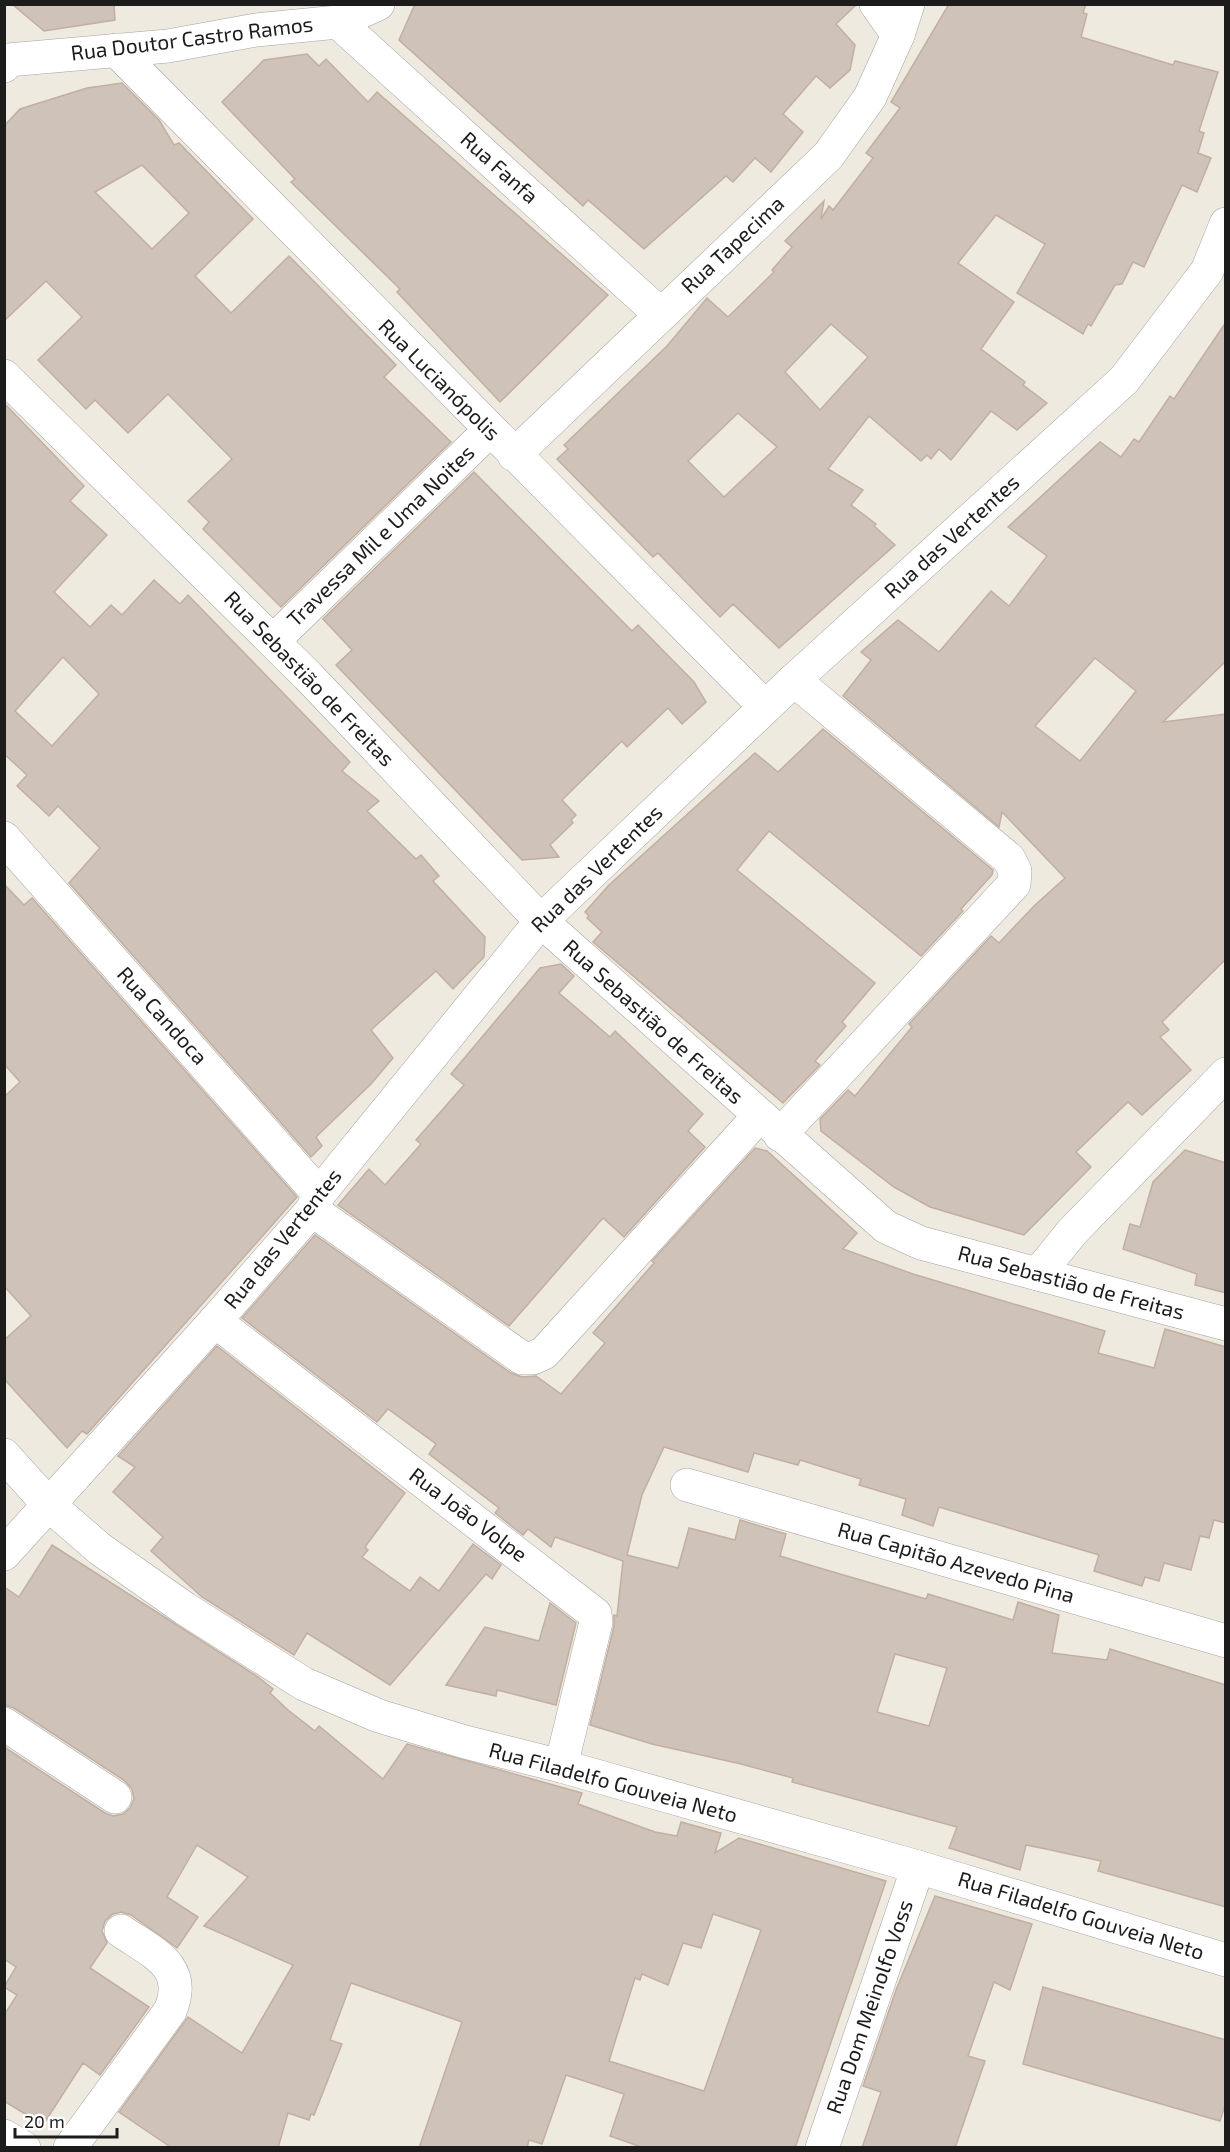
<svg xmlns="http://www.w3.org/2000/svg" width="1230" height="2152" font-family="'Exo 2',sans-serif">
	<rect width="100%" height="100%" fill="#efeae0"/>
	<g fill="#cfc2b9" stroke="#c2afa1" stroke-width="1.5" fill-rule="evenodd">
		<path d="M12,4H114L115,20L44,31Z"/>
		<path d="M415,4H857L836,24L855,45L850,70L830,88L816,76L783,114L803,132L771,172L755,158L733,182L726,176L644,249L588,200L583,206L399,40Z"/>
		<path d="M949,4H1086L1083,13L1087,14L1081,37L1173,65L1175,61L1218,72L1199,131L1204,133L1198,153L1211,158L1197,192L1182,185L1144,267L1133,262L1122,284L1115,285L1091,326L1088,324L1083,334L1017,293L1045,244L996,215L958,263L1014,302L981,349L1025,382L1023,385L1047,403L1017,430L991,411L951,460L939,449L931,459L927,455L921,461L869,416L828,469L863,490L851,505L876,524L874,526L895,545L779,648L733,604L720,617L658,553L653,557L557,459L568,449L564,445L667,346L707,298L728,317L774,272L772,270L792,247L785,241L824,201L821,219L829,206L833,210L873,158L866,153L900,108L891,102ZM831,324L868,357L820,410L785,372ZM738,413L777,447L724,497L688,461Z"/>
		<path d="M307,54L319,66L326,59L368,102L377,92L608,295L500,402L397,292L400,289L291,182L295,179L222,102L264,60Z"/>
		<path d="M122,83L159,120L174,145L179,143L253,219L195,276L231,313L289,256L396,365L384,377L451,442L281,607L203,529L209,522L188,501L232,459L168,394L128,433L95,400L86,409L38,360L82,317L46,281L4,321V126L20,109L87,88ZM142,165L189,213L152,249L95,192Z"/>
		<path d="M1226,322V661L1163,722L1226,714V959L1162,1022L1169,1030L1160,1037L1191,1070L1142,1115L1128,1102L1076,1152L1091,1167L1024,1235L930,1207L894,1187L821,1131L820,1119L848,1090L855,1096L912,1027L909,1024L991,936L999,943L1034,906L1065,878L1002,812L999,827L843,696L871,660L861,652L898,620L939,652L991,591L1009,606L1047,556L1008,527L1100,442L1121,457L1134,439L1139,442L1170,396L1174,399ZM1095,658L1136,691L1080,761L1035,726Z"/>
		<path d="M4,403L84,486L70,501L107,535L54,592L90,627L111,605L122,615L154,580L180,604L188,595L350,762L342,771L379,801L367,811L416,859L421,855L439,876L433,881L485,937L484,957L453,989L436,971L371,1030L393,1058L371,1084L316,1137L322,1146L311,1157L69,883L100,848L58,806L49,816L17,786L27,775L4,754ZM63,657L99,694L52,746L15,711Z"/>
		<path d="M474,472L632,631L638,625L694,682L706,702L682,724L668,708L627,747L622,741L562,800L576,815L571,820L573,823L550,845L559,857L522,860L336,665L352,650L323,619Z"/>
		<path d="M823,729L993,870L992,875L961,909L963,911L921,956L769,831L737,870L875,983L842,1022L846,1026L815,1061L820,1065L783,1103L593,942L602,932L587,918L589,916L585,912L609,885L755,753L778,772Z"/>
		<path d="M4,884L24,905L32,898L297,1197L87,1434L82,1431L67,1448L4,1379V1340L31,1316L4,1286V1097L20,1082L4,1064Z"/>
		<path d="M561,964L574,976L559,993L610,1037L615,1031L703,1114L688,1131L705,1147L624,1237L603,1218L509,1326L338,1205L369,1169L385,1185L421,1144L416,1140L464,1085L451,1074L540,968Z"/>
		<path d="M755,1148L767,1151L857,1233L843,1249L913,1274L1105,1331L1098,1353L1154,1368L1165,1329L1226,1347V1523L1214,1520L1209,1538L1200,1536L1191,1570L1164,1563L1159,1581L1145,1577L1142,1586L1094,1571L1099,1555L939,1507L933,1526L902,1515L906,1499L859,1485L861,1479L800,1460L798,1465L754,1453L748,1472L664,1447L642,1495L627,1555L678,1568L689,1528L735,1540L740,1520L786,1534L780,1556L823,1569L926,1599L928,1594L1013,1620L1018,1602L1059,1615L1052,1653L1107,1660L1110,1649L1226,1685V1907L1098,1871L1101,1861L1046,1849L1026,1845L1020,1870L949,1848L957,1827L792,1782L793,1778L741,1764L652,1744L590,1725L614,1626V1615L617,1616L623,1561L555,1537L551,1547L528,1529L523,1535L495,1513L499,1508L429,1454L436,1444L388,1409L377,1422L242,1318L315,1235L511,1373L522,1377L536,1376L561,1394L605,1343L593,1333L654,1263L652,1261ZM895,1654L947,1668L929,1726L877,1712Z"/>
		<path d="M1185,1150L1226,1163V1293L1195,1285L1197,1274L1123,1249L1130,1224L1140,1227L1153,1182Z"/>
		<path d="M217,1346L405,1493L365,1547L368,1550L362,1557L410,1591L420,1577L439,1591L473,1544L501,1565L492,1579L486,1574L390,1685L307,1633L294,1655L202,1597L151,1551L163,1537L113,1492L135,1467L118,1456Z"/>
		<path d="M52,1545L258,1677L273,1689L270,1693L288,1710L315,1731L319,1726L383,1779L407,1744L582,1793L578,1804L655,1832L677,1836L681,1822L721,1833L715,1853L739,1838L886,1881L795,2148H644L610,2136L624,2094L566,2075L542,2144L529,2140L527,2148H419L462,2022L351,1983L330,2040L342,2044L314,2115L311,2114L309,2120L288,2113L278,2148H172L119,2112L188,2017L242,2053L293,1965L204,1926L248,1877L197,1845L167,1897L198,1917L177,1948L131,1915L121,1912L113,1914L105,1921L102,1931L107,1943L90,1968L149,2007L100,2075L83,2063L43,2125L4,2101V2015L17,1995L4,1987L16,1967L4,1959V1747L105,1813L113,1816L123,1814L130,1808L134,1799L132,1789L125,1781L14,1708L4,1705V1587L19,1597ZM713,1914L761,1930L704,2091L609,2061L635,1978L640,1980L642,1974L668,1985L683,1943L701,1948Z"/>
		<path d="M550,1603L576,1623L556,1705L497,1690L496,1696L446,1685L485,1627L539,1641Z"/>
		<path d="M935,1896L1032,1924L1010,1990L994,1982L968,2056L985,2061L955,2148H862L881,2092L863,2086L896,1990Z"/>
		<path d="M1043,1987L1226,2040V2102L1220,2121L1023,2064Z"/>
	</g>
	<g fill="none" stroke-linecap="round" stroke-linejoin="round">
		<defs>
			<g id="minor">
				<path d="M876,4L898,35"/>
				<path d="M338,22L660,314"/>
				<path d="M116,50L765,707"/>
				<path d="M4,66L8,60L168,46L256,30L338,22L378,4"/>
				<path d="M4,376L308,676L541,921L886,1227L921,1243L1226,1324"/>
				<path d="M514,455L828,156L870,97L898,35L908,4"/>
				<path d="M273,641L489,431"/>
				<path d="M4,838L319,1194"/>
				<path d="M780,1135L1014,884L1015,871L1009,859L794,680"/>
				<path d="M312,1210L522,1358H533L544,1353L759,1116"/>
				<path d="M1038,1274L1072,1232L1226,1074"/>
				<path d="M215,1321L595,1614L596,1622L561,1766"/>
				<path d="M4,1455L49,1505L100,1549L184,1608L304,1684L379,1716L465,1742L561,1766L918,1867L1226,1960"/>
				<path d="M687,1485L1226,1641"/>
				<path d="M4,1554L215,1321L312,1210L319,1194L541,921L794,680L1124,380L1207,271L1226,224"/>
				<path d="M4,1724L115,1797"/>
				<path d="M4,2136L24,2148"/>
				<path d="M70,2148L170,2011C189,1966 153,1953 121,1931"/>
				<path d="M822,2148L918,1867"/>
			</g>
		</defs>
		<use href="#minor" stroke="#a3a3a3" stroke-width="34"/>
		<use href="#minor" stroke="#fff" stroke-width="33"/>
	</g>
	<g text-anchor="middle" stroke-width="6" stroke-linejoin="round" paint-order="stroke">
		<g font-size="21" fill="#1c1c1c" stroke="#fff">
			<text transform="translate(192 39) rotate(-7)" y="7">Rua Doutor Castro Ramos</text>
			<text transform="translate(499 168) rotate(42)" y="7">Rua Fanfa</text>
			<text transform="translate(733 245) rotate(-43)" y="7">Rua Tapecima</text>
			<text transform="translate(439 380) rotate(45)" y="7">Rua Lucianópolis</text>
			<text transform="translate(381 536) rotate(-44)" y="7">Travessa Mil e Uma Noites</text>
			<text transform="translate(952 537) rotate(-42)" y="7">Rua das Vertentes</text>
			<text transform="translate(309 679) rotate(46)" y="7">Rua Sebastião de Freitas</text>
			<text transform="translate(597 869) rotate(-44)" y="7">Rua das Vertentes</text>
			<text transform="translate(162 1016) rotate(48)" y="7">Rua Candoca</text>
			<text transform="translate(653 1022) rotate(42)" y="7">Rua Sebastião de Freitas</text>
			<text transform="translate(283 1239) rotate(-51)" y="7">Rua das Vertentes</text>
			<text transform="translate(1071 1283) rotate(15)" y="7">Rua Sebastião de Freitas</text>
			<text transform="translate(468 1515) rotate(37)" y="7">Rua João Volpe</text>
			<text transform="translate(956 1563) rotate(16)" y="7">Rua Capitão Azevedo Pina</text>
			<text transform="translate(613 1783) rotate(15)" y="7">Rua Filadelfo Gouveia Neto</text>
			<text transform="translate(1081 1916) rotate(17)" y="7">Rua Filadelfo Gouveia Neto</text>
			<text transform="translate(870 2007) rotate(-71)" y="7">Rua Dom Meinolfo Voss</text>
		</g>
	</g>
	<rect width="1230" height="2152" fill="none" stroke="#1c1c1c" stroke-width="12"/>
	<path d="M15 2128v9h102v-9" fill="none" stroke="#1c1c1c" stroke-width="3"/>
	<text x="24" y="2128" font-size="18" fill="#1c1c1c" stroke="#ffffff" stroke-width="4.5" paint-order="stroke">20 m</text>
</svg>
